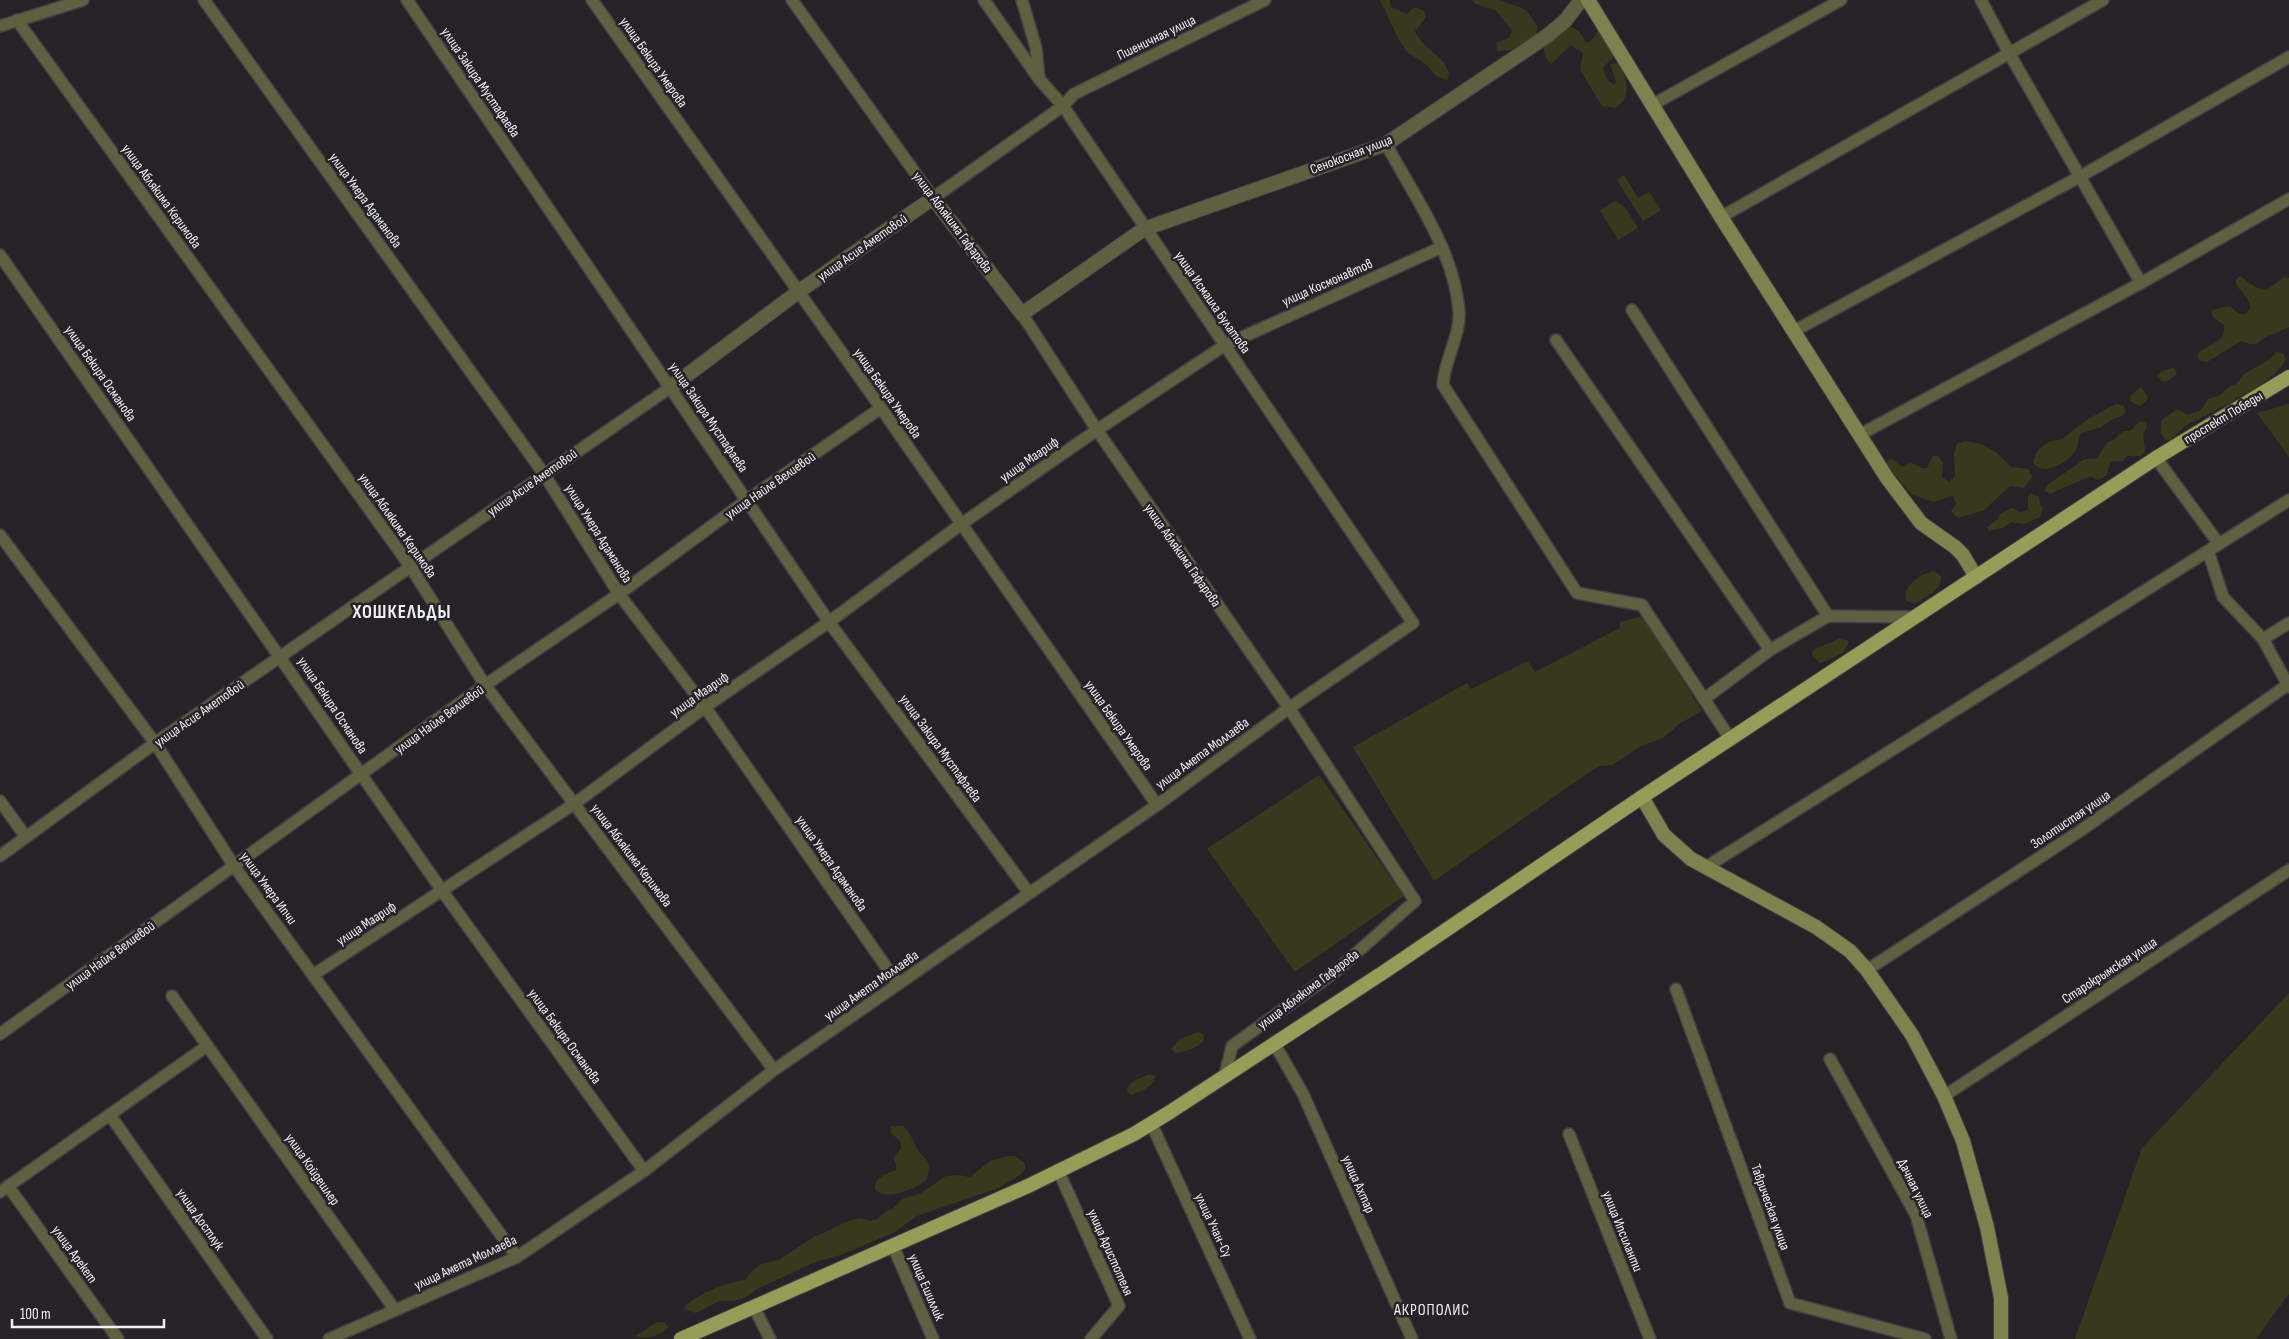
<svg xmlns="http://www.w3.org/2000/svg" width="2289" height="1339" font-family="'Sofia Sans Condensed',sans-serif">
	<rect width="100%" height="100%" fill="#262328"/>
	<g fill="#36391c">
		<path d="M1380,0H1390L1391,7L1407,14L1413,8H1418L1425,12L1426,17L1415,31C1421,49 1447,56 1449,75L1447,80L1436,76L1427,65L1407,52L1399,40Z"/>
		<path d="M1472,0H1498L1519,7L1527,11L1537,26L1536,35L1513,50L1497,51L1496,43L1509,38L1512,30L1496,11L1474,3Z"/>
		<path d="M1572,27L1580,32L1586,43L1590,42L1598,31C1604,36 1612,50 1613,58L1603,67C1604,73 1608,82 1614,85L1616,81L1610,64L1619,63C1627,78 1633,98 1615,108L1602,106L1580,70L1583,53L1571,45L1551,64L1545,57L1543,43Z"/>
		<path d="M1624,175L1638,198L1649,192L1661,210L1643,221L1617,180Z"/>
		<path d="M1615,201L1625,207L1638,228L1618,240L1600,210Z"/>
		<path d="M2240,276L2255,287L2267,290L2284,277L2289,278V327C2283,330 2277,333 2270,335C2255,341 2261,349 2241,341L2207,362L2200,361L2197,355C2207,342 2226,346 2224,325L2213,317L2211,310L2230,306L2239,314H2246L2250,309C2250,296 2238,292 2235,280Z"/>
		<path d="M2277,352L2283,353L2286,359C2281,371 2261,385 2250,392C2243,396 2237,396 2232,402L2185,426L2171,440H2165L2161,433V421L2177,409L2188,415L2201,410L2208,399L2220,395L2230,386L2236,384L2244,374L2267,361Z"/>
		<path d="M2174,368L2177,374L2166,382L2161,381L2157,376L2161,371Z"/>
		<path d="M2141,387L2148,397L2145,402L2140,406L2130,401L2131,395Z"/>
		<path d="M2116,404L2123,405L2126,410L2123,415L2111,420L2100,428L2081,433C2078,439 2079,445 2075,451C2067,464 2042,477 2033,462L2038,450L2049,442L2062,439L2088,419Z"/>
		<path d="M2289,404V457L2257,413Z"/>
		<path d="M2146,421L2147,427C2140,436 2145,441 2145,451L2140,456H2127L2123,461L2110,462L2107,475L2098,480L2092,477L2086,478L2050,494L2044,490L2047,485L2085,459L2097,458L2108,442L2114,440L2123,431H2130L2139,422Z"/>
		<path d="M1965,441L1982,444L1997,453L2011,467L2028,469L2032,477L2024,488L2010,486L1984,510L1958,518L1951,511L1956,504L1953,496L1933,502L1911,494L1887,465V460L1892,459L1902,467L1910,462L1922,468H1927L1933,456H1938L1943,463L1942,477L1949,482L1955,476L1954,453L1957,444Z"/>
		<path d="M2031,493L2039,497L2040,505L2043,509L2040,517L2024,524L2011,522L2003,528L1989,531L1987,527L1998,519L2000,514L2012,508L2020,512L2028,510V496Z"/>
		<path d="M1934,571L1941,576C1943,591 1925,596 1915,604L1906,601C1903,585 1920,574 1934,571Z"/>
		<path d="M1642,616L1702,711L1679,724L1663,738L1639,747L1612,765L1600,766L1588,773L1434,881L1353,747L1467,683L1471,689L1528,661L1535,672L1620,628V622Z"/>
		<path d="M1841,638L1849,642L1843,653L1823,662L1820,663L1813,657L1812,652L1815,649Z"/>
		<path d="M1319,775L1404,896L1295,972L1207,849Z"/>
		<path d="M2289,993V1294L2256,1339H2075L2142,1148Z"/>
		<path d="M1198,1032L1203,1034L1204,1041C1196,1048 1186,1052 1176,1053L1171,1049L1180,1039Z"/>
		<path d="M1149,1074L1155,1076L1154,1082L1144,1090L1131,1095L1127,1092C1128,1081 1140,1079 1149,1074Z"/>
		<path d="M890,1126H903C910,1132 912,1138 916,1147C924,1162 933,1157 927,1180C913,1189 890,1201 875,1190C874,1178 885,1174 896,1170V1164L893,1158L901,1148V1142L891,1133Z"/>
		<path d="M1009,1156H1015L1025,1163V1169L1021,1174L999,1188L917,1216L895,1232L841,1255L815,1262L755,1290L745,1298L733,1301H719L696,1313L684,1309C692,1295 730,1281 746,1280L749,1274L761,1264L779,1260L812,1238L846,1222L859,1218L871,1221L877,1219L887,1211L893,1209L902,1199L921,1193L946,1176L958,1175L970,1177L990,1161Z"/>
		<path d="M657,1322H664L668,1327C661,1337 645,1339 635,1336Z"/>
	</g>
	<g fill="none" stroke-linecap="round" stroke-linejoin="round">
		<defs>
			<g id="minor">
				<path d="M204,0L544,474L619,594L705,707L898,984"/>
				<path d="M407,0L829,622L1029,893"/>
				<path d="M592,0L881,408L1157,805"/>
				<path d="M792,0L933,198L1063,106L1074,94L1265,0"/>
				<path d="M1022,0L1036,48L1039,77"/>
				<path d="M1981,0L2009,53L2141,283"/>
				<path d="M17,20L410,566L485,685L774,1070"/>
				<path d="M0,26L83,0"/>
				<path d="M1652,105L1841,0"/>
				<path d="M1386,144C1414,196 1454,250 1459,311C1461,334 1444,361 1443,385L1577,593L1642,605L1704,699"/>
				<path d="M1721,217L2103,0"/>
				<path d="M0,255L443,892L644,1171"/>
				<path d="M1632,310L1828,616"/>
				<path d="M1022,314L1097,430L1289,708L1415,901L1335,972L1232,1046L1225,1075"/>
				<path d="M1794,331L2081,176L2289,57"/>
				<path d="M1556,340L1770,650"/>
				<path d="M1859,435L2141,283L2289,199"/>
				<path d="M2156,458L2219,544L2289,500"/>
				<path d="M0,535L155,743L234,866L517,1257"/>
				<path d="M2208,551L2223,597L2263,639L2289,687"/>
				<path d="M2263,639L2289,623"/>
				<path d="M1731,740L1704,699L1770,650L1828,616L1914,617"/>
				<path d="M0,801L26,837"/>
				<path d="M0,856L155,743L671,387"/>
				<path d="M1706,867L2219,544"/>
				<path d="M1867,970L2080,831L2286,686"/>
				<path d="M313,975L574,804L705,707L829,622L960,525L1097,430L1225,345L1442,247"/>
				<path d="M1676,989L1790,1303L1925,1339"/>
				<path d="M172,996L395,1310"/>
				<path d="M0,1034L485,685L619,594L747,500L881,408"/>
				<path d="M1274,1043L1303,1094L1412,1339"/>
				<path d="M1830,1059L1916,1215L1951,1339"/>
				<path d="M1944,1096L2289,870"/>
				<path d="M110,1115L267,1339"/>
				<path d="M1151,1123L1250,1339"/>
				<path d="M1569,1134L1650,1339"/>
				<path d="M1058,1170L1119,1306L1091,1339"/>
				<path d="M8,1186L118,1339"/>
				<path d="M0,1192L207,1046"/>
				<path d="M893,1246L933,1339"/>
				<path d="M754,1307L770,1339"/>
				<path d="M329,1339L517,1257L644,1171L774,1070L1157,805L1289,708L1413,623L1063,106L1039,79L984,0"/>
			</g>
			<path id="tertiary" d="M671,387L798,292L933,198L1022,314L1144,229L1386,144L1547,36L1565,21L1581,0"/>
			<g id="secondary">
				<path d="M1588,0L1721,217L1887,478L1921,523L1955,547L1963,555L1976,577"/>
				<path d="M1642,797L1664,835L1691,859L1816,927L1850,951L1867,970L1912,1035L1944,1096L1963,1141L1987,1227L2001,1298V1339"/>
			</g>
			<path id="primary" d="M681,1339L1028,1186L1134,1134L1170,1112L1387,970L1642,797L2156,458L2289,377"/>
		</defs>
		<use href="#minor" stroke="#424044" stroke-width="14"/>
		<use href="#tertiary" stroke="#424044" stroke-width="16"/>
		<use href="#secondary" stroke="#424044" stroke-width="16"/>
		<use href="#primary" stroke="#424044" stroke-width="16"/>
		<use href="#minor" stroke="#5d6141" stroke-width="11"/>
		<use href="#tertiary" stroke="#5d6141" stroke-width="14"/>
		<use href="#secondary" stroke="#7d834f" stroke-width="14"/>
		<use href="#primary" stroke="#969d59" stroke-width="14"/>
	</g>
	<g text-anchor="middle" stroke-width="5" stroke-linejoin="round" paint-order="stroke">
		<g font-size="14" fill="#f1f0f3" stroke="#262328">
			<text transform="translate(1156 37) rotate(-26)" y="5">Пшеничная улица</text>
			<text transform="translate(654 62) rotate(55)" y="5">улица Бекира Умерова</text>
			<text transform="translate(481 82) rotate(56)" y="5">улица Закира Мустафаева</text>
			<text transform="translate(1351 154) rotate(-21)" y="5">Сенокосная улица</text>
			<text transform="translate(162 196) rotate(54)" y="5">улица Аблякима Керимова</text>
			<text transform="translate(366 200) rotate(54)" y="5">улица Умера Адаманова</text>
			<text transform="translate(953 222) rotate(53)" y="5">улица Аблякима Гафарова</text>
			<text transform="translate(862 247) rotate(-35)" y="5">улица Асие Аметовой</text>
			<text transform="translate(1327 282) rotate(-24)" y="5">улица Космонавтов</text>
			<text transform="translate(1213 302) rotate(55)" y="5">улица Исмаила Булатова</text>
			<text transform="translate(101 373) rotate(55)" y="5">улица Бекира Османова</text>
			<text transform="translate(888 393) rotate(55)" y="5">улица Бекира Умерова</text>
			<text transform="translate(709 417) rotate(56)" y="5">улица Закира Мустафаева</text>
			<text transform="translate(2223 417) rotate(-31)" y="5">проспект Победы</text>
			<text transform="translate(1029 459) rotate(-35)" y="5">улица Маариф</text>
			<text transform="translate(532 482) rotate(-35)" y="5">улица Асие Аметовой</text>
			<text transform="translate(770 485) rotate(-35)" y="5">улица Найле Велиевой</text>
			<text transform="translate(398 525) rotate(55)" y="5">улица Аблякима Керимова</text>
			<text transform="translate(599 533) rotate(58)" y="5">улица Умера Адаманова</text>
			<text transform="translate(1183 555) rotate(55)" y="5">улица Аблякима Гафарова</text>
			<text transform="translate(699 694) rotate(-35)" y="5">улица Маариф</text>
			<text transform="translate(333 705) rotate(56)" y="5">улица Бекира Османова</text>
			<text transform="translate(199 713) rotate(-35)" y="5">улица Асие Аметовой</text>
			<text transform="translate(439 719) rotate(-36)" y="5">улица Найле Велиевой</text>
			<text transform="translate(1119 725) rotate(55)" y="5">улица Бекира Умерова</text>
			<text transform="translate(941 748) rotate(54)" y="5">улица Закира Мустафаева</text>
			<text transform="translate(1202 753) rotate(-36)" y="5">улица Амета Моллаева</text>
			<text transform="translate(2070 819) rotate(-34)" y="5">Золотистая улица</text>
			<text transform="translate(632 855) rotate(53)" y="5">улица Аблякима Керимова</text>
			<text transform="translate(832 863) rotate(55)" y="5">улица Умера Адаманова</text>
			<text transform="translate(269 888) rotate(54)" y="5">улица Умера Ипчи</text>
			<text transform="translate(366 923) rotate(-33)" y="5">улица Маариф</text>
			<text transform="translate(110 955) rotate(-36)" y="5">улица Найле Велиевой</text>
			<text transform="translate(2109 970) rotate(-33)" y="5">Старокрымская улица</text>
			<text transform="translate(871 985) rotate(-35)" y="5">улица Амета Моллаева</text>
			<text transform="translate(1308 989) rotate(-37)" y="5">улица Аблякима Гафарова</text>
			<text transform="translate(565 1036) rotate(54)" y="5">улица Бекира Османова</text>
			<text transform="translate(313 1169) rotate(55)" y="5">улица Койдешлер</text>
			<text transform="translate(1359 1184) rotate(66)" y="5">улица Ахтар</text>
			<text transform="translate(1916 1188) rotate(64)" y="5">Дачная улица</text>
			<text transform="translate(1771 1207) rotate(70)" y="5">Таврическая улица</text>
			<text transform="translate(201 1219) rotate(55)" y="5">улица Достлук</text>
			<text transform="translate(1214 1225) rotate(65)" y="5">улица Учан-Су</text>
			<text transform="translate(1623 1231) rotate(68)" y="5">улица Ипсиланти</text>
			<text transform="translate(1111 1252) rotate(66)" y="5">улица Аристотеля</text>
			<text transform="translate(75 1254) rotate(54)" y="5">улица Арекет</text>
			<text transform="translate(465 1262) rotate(-25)" y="5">улица Амета Моллаева</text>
			<text transform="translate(927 1287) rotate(67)" y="5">улица Ешиллик</text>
		</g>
		<g font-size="16" letter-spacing="1" fill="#f1f0f3" stroke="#262328">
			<text x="1432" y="1315">АКРОПОЛИС</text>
		</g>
		<g font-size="19" font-weight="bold" letter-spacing="1" fill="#f1f0f3" stroke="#262328">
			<text x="402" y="618">ХОШКЕЛЬДЫ</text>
		</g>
	</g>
	<path d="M12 1319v8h152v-8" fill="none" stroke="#f1f0f3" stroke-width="2.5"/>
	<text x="20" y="1319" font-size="15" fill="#f1f0f3" stroke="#262328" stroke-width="4" paint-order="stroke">100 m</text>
</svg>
